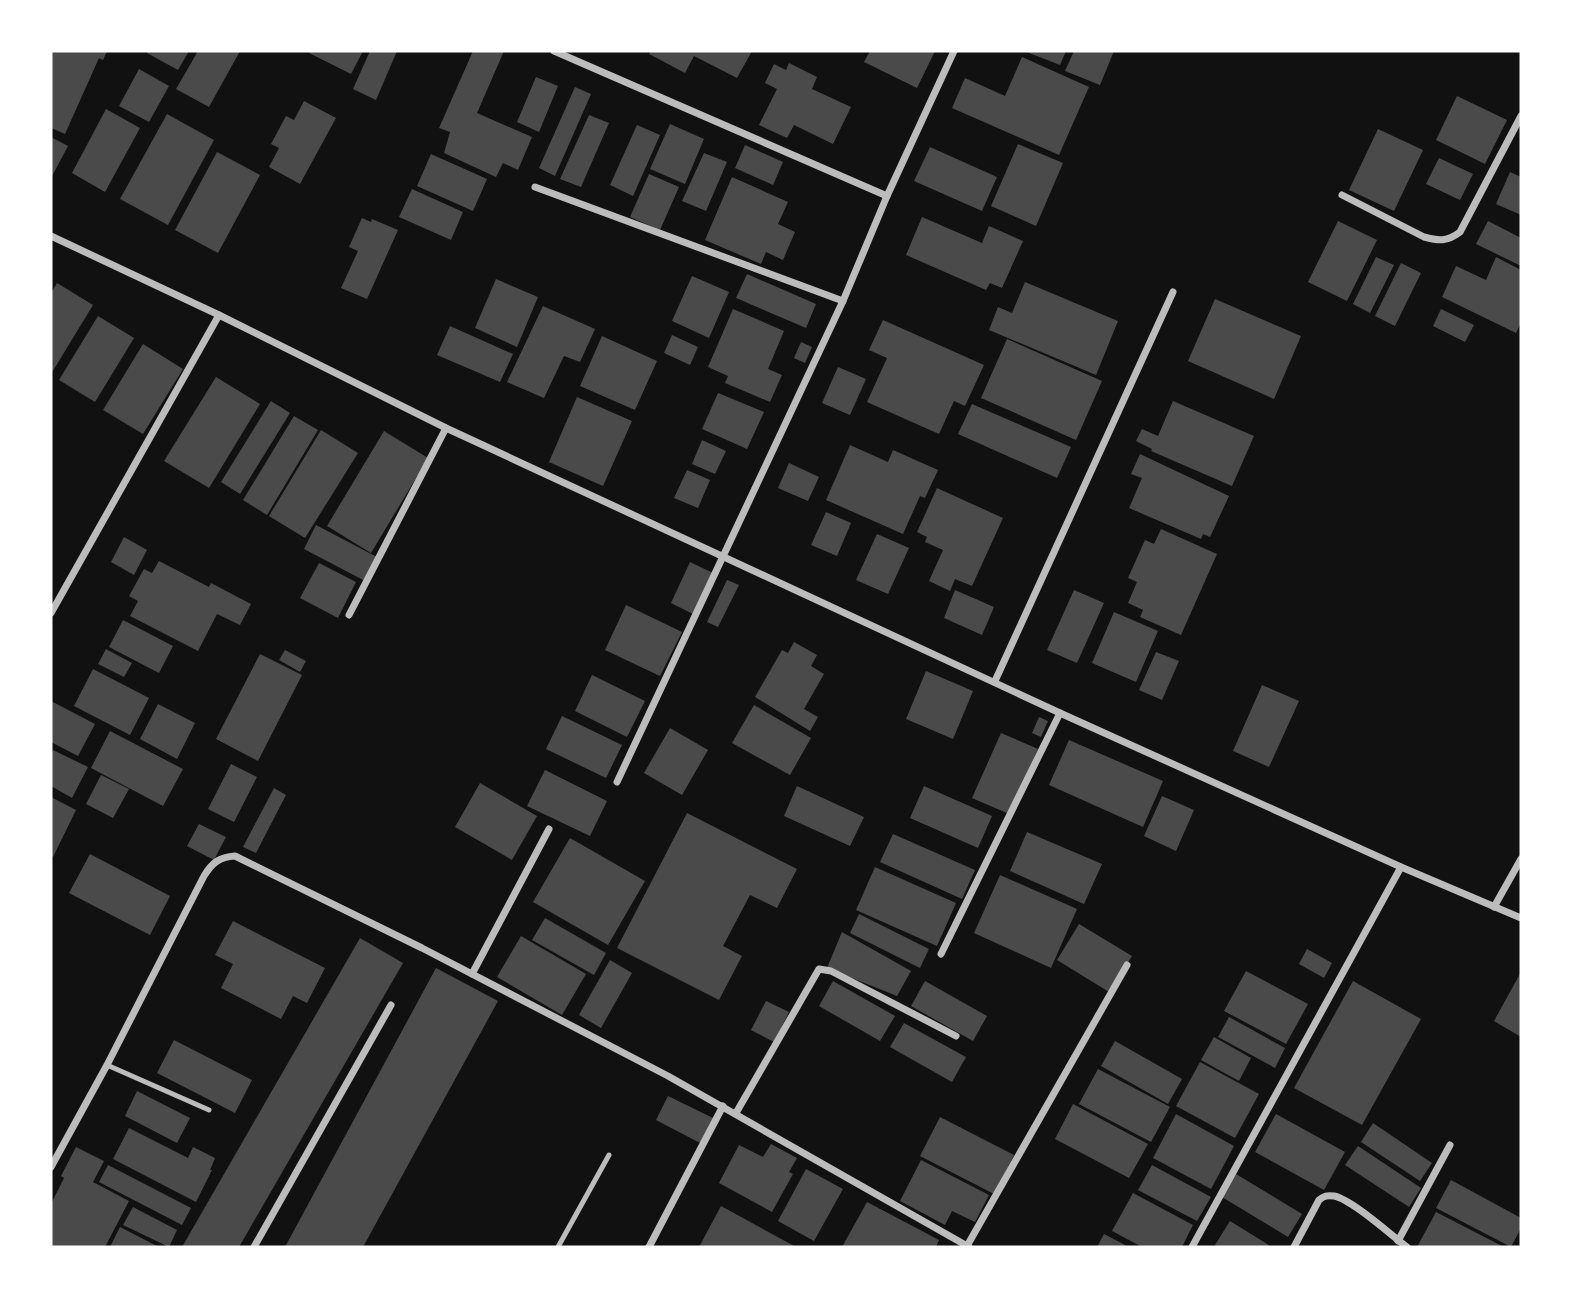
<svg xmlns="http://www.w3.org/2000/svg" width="1572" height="1298" font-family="'Public Sans',sans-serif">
	<rect width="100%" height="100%" fill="#111"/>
	<g fill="#4a4a4a">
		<path d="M51,51H107L103,60L99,58L65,134L51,128Z"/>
		<path d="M148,51H189L178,70L147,53Z"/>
		<path d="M198,51H240L209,107L176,89Z"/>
		<path d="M310,51H363L351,74L309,53Z"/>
		<path d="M370,51H397L376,100L353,89Z"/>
		<path d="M473,51H504L477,113L532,137L518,170L503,163L496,177L444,153L450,132L439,128Z"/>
		<path d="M651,51H752L737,78L694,56L685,73L649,54Z"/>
		<path d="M870,51H935L917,88L864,62Z"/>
		<path d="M1024,51H1066L1060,65Z"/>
		<path d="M1074,51H1114L1100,85L1065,71Z"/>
		<path d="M1022,57L1089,87L1059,155L952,108L965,78L1005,96Z"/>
		<path d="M789,63L817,77L812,89L851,107L833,144L794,125L787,138L759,125L777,89L765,83L774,64L786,70Z"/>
		<path d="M139,69L169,86L149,122L119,106Z"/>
		<path d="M536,77L558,86L539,132L517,122Z"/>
		<path d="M575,87L591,94L555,176L539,168Z"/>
		<path d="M1457,96L1507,120L1485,164L1436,140Z"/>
		<path d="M304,101L336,118L300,184L269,167L279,148L271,144L286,116L294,120Z"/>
		<path d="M106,109L140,128L105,192L72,173Z"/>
		<path d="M167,114L214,140L168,225L120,199Z"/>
		<path d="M589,115L609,123L581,187L560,179Z"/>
		<path d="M670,124L704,139L685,184L650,169Z"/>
		<path d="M637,125L660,135L633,196L610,185Z"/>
		<path d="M1378,129L1423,150L1394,211L1349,190Z"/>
		<path d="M51,137L68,146L51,178Z"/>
		<path d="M1018,144L1063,163L1036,226L991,206Z"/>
		<path d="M745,145L783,162L773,185L735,168Z"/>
		<path d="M930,147L997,177L982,211L914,181Z"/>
		<path d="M217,152L260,175L218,253L175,230Z"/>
		<path d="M704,153L727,162L706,211L682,201Z"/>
		<path d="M431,154L487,179L473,211L417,186Z"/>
		<path d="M1439,158L1473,174L1460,200L1426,184Z"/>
		<path d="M1510,172L1521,177V215L1496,204Z"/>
		<path d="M649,174L679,187L660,230L630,217Z"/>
		<path d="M732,177L788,202L778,224L795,232L783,260L766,252L761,264L705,240Z"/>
		<path d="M412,189L463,212L451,240L399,217Z"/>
		<path d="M922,217L982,243L989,226L1023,241L1002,288L990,283L986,290L906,255Z"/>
		<path d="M362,218L371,222L372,219L398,230L367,299L341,288L358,251L349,247Z"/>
		<path d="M1338,221L1377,240L1347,301L1308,282Z"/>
		<path d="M1488,221L1521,238V266L1476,244Z"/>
		<path d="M1376,257L1394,265L1370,313L1353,304Z"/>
		<path d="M1496,257L1521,270V322L1516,333L1442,297L1456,266L1486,280Z"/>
		<path d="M1401,263L1421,273L1395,326L1375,316Z"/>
		<path d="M747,274L816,304L806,328L736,298Z"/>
		<path d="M692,276L729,292L709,338L672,321Z"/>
		<path d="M496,279L538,297L517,347L475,328Z"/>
		<path d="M1025,282L1118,321L1096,375L989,330L998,307L1012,313Z"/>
		<path d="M57,283L93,305L51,374V293Z"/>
		<path d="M1215,299L1301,336L1274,399L1188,361Z"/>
		<path d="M543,306L595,329L580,362L564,356L544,398L507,382Z"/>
		<path d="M733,309L784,331L768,369L782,375L770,402L725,383L728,376L708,367Z"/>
		<path d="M1441,309L1474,325L1465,342L1433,326Z"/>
		<path d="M98,316L134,338L95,402L59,380Z"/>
		<path d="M883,320L984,365L965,406L954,401L939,434L867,402L887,358L869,350Z"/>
		<path d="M450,326L513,354L500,382L437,355Z"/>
		<path d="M672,335L698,347L690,365L664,353Z"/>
		<path d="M602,336L657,361L635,410L580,386Z"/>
		<path d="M1007,339L1102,381L1076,440L981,398Z"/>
		<path d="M801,342L812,347L805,363L794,358Z"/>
		<path d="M143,344L183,369L143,434L103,410Z"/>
		<path d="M838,367L866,379L850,415L822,403Z"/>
		<path d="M216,377L260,404L209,488L164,461Z"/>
		<path d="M718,393L764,412L747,449L702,429Z"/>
		<path d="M577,397L632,421L603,486L549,462Z"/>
		<path d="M271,401L290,413L240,494L221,482Z"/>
		<path d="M1173,401L1254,436L1232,486L1151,451L1152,449L1136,441L1142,429L1158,436Z"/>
		<path d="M972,404L1071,447L1057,478L958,434Z"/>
		<path d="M294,416L318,430L267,515L243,500Z"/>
		<path d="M321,430L358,453L305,538L269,516Z"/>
		<path d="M384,431L428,458L371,553L327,526Z"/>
		<path d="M702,440L726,451L715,474L692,464Z"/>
		<path d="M850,445L888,462L893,450L938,470L925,498L920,496L903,534L826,500Z"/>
		<path d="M1140,454L1229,496L1210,537L1203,534L1201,539L1129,508L1142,478L1131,474Z"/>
		<path d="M789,463L819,477L808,501L778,488Z"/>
		<path d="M687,470L710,480L698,508L674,498Z"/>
		<path d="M937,488L1003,518L972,586L955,579L950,591L929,581L943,550L925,542L927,537L917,532Z"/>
		<path d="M826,512L851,523L837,556L811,545Z"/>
		<path d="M316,525L377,557L365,581L304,549Z"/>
		<path d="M1161,529L1217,554L1181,635L1140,617L1143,610L1128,603L1137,582L1128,578L1145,540L1154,544Z"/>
		<path d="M877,534L909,548L888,594L856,580Z"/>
		<path d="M124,537L147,550L134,575L111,562Z"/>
		<path d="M159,561L209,587L211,583L251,604L240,625L217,614L198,651L130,616L138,601L129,596L144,569L152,573Z"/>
		<path d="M690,562L713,573L693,614L671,603Z"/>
		<path d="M319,563L356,582L338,618L300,598Z"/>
		<path d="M727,580L739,585L718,627L707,622Z"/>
		<path d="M955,590L994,607L982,635L944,618Z"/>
		<path d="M1074,590L1104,603L1077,663L1047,650Z"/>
		<path d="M626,605L682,632L660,676L605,650Z"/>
		<path d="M1114,612L1158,631L1136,682L1092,663Z"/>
		<path d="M123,620L173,646L159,673L109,647Z"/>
		<path d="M794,642L817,655L811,666L824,674L804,709L818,717L810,731L755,697L782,650L788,653Z"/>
		<path d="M106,649L132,663L124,677L98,664Z"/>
		<path d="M285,650L306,661L300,672L279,660Z"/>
		<path d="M1156,652L1179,661L1162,700L1139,690Z"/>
		<path d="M260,654L302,675L258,761L216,739Z"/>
		<path d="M93,669L149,698L130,735L74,706Z"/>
		<path d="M926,671L973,691L953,739L906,719Z"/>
		<path d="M592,675L645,701L627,737L575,711Z"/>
		<path d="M1262,685L1299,701L1269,767L1233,751Z"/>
		<path d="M51,701L95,724L78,756L51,742Z"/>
		<path d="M158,704L195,723L177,759L140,739Z"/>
		<path d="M754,705L811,738L790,775L732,743Z"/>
		<path d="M562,716L622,745L606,778L546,749Z"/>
		<path d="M1039,717L1048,721L1041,737L1032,733Z"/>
		<path d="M670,728L708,750L682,795L644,773Z"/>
		<path d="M110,731L183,769L163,806L91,768Z"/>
		<path d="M1001,733L1038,749L1009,814L972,798Z"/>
		<path d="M1069,740L1163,781L1143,827L1049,785Z"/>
		<path d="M53,750L88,767L72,798L51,786V755Z"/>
		<path d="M231,764L257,777L234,822L208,809Z"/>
		<path d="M545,770L607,801L590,836L527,806Z"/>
		<path d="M101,775L129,789L113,818L86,804Z"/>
		<path d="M480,783L537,816L512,860L455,827Z"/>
		<path d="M797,786L864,817L850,846L784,816Z"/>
		<path d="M924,786L992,816L978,848L910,818Z"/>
		<path d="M274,788L286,795L256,853L243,847Z"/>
		<path d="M1162,796L1194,810L1176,851L1144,836Z"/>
		<path d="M51,797L76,810L53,857L51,856Z"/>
		<path d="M687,813L797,869L777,908L750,895L723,946L742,956L719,1000L617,948Z"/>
		<path d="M199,824L226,837L214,860L187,846Z"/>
		<path d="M1027,832L1102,864L1084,904L1010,871Z"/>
		<path d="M893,834L975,870L962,899L880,862Z"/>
		<path d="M570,838L645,881L608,945L533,902Z"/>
		<path d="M90,854L170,896L150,935L69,893Z"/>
		<path d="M875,867L956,903L937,946L856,910Z"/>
		<path d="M1000,875L1077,909L1051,968L974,933Z"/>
		<path d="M859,914L929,949L920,968L850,933Z"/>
		<path d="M545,918L606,953L594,975L532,940Z"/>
		<path d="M233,921L325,968L307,1003L293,996L281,1019L221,988L233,964L215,955Z"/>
		<path d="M1079,924L1132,956L1109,992L1057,960Z"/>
		<path d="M842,932L911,971L897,996L827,968Z"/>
		<path d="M521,936L586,974L562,1015L497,977Z"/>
		<path d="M360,938L403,963L239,1247H182Z"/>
		<path d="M1307,949L1332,963L1324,978L1299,964Z"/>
		<path d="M610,960L632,973L601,1028L579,1015Z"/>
		<path d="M436,968L498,1001L363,1247H285Z"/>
		<path d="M1246,971L1308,1004L1286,1044L1224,1011Z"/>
		<path d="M1521,972V1037L1494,1021Z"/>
		<path d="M833,981L895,1016L880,1041L819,1006Z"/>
		<path d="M925,981L987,1016L973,1041L911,1006Z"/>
		<path d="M1353,981L1421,1019L1362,1125L1294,1088Z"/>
		<path d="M766,1001L789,1012L774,1042L751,1030Z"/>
		<path d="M1229,1017L1285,1048L1275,1068L1218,1037Z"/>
		<path d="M904,1023L966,1057L952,1082L890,1047Z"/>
		<path d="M1214,1037L1251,1058L1239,1081L1201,1060Z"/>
		<path d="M174,1040L252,1080L235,1113L157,1073Z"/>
		<path d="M1115,1041L1182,1079L1168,1104L1101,1066Z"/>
		<path d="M1200,1062L1259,1094L1235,1138L1176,1106Z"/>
		<path d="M1098,1069L1170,1107L1151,1142L1079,1104Z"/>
		<path d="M137,1091L190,1118L177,1143L125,1116Z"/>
		<path d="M668,1096L715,1119L702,1144L656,1120Z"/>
		<path d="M1073,1104L1148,1144L1129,1178L1055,1139Z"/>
		<path d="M1176,1114L1234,1146L1211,1189L1153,1158Z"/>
		<path d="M1276,1114L1345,1152L1324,1190L1255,1152Z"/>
		<path d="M940,1117L1014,1155L994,1194L920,1156Z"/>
		<path d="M1373,1123L1432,1163L1420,1181L1361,1142Z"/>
		<path d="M129,1128L188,1158L193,1147L215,1158L210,1170H212L196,1202L113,1159Z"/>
		<path d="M771,1144L797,1158L789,1172L793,1174L772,1212L719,1183L739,1145L763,1157Z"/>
		<path d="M1358,1146L1421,1188L1409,1207L1345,1165Z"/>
		<path d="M76,1147L104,1161L93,1182L129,1201L105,1247H51V1204L64,1178L61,1176Z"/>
		<path d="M921,1160L989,1195L975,1222L952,1211L945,1225L900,1201Z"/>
		<path d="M108,1165L191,1208L182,1225L99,1182Z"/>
		<path d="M1152,1165L1211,1197L1197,1221L1138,1190Z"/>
		<path d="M806,1169L843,1189L814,1241L778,1221Z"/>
		<path d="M1236,1174L1302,1214L1288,1237L1222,1197Z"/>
		<path d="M1451,1180L1521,1218V1228L1511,1247L1436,1208Z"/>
		<path d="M1133,1193L1193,1225L1182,1247H1142L1112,1231Z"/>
		<path d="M867,1202L939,1240L936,1247H842Z"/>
		<path d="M721,1206L796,1247H699Z"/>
		<path d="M133,1207L177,1230L169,1247L123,1225Z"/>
		<path d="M1436,1212L1504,1247H1417Z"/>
		<path d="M1230,1221L1272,1247H1218L1215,1245Z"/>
		<path d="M120,1227L159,1247H110Z"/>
		<path d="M1104,1234L1129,1247H1097Z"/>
	</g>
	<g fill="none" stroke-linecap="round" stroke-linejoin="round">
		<g stroke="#bcbcbc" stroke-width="5">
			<path d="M107,1065L209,1110"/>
			<path d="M558,1247L609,1155"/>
		</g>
		<g stroke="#bcbcbc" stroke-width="7">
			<path d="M554,51L887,196"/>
			<path d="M535,187L843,301"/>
			<path d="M1342,195L1424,237C1439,241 1447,242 1460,232L1521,116"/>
			<path d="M51,236L219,315L446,428L1060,713L1401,867L1521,918"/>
			<path d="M51,613L219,315"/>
			<path d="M349,615L446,428"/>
			<path d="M995,681L1173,292"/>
			<path d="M617,782L843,301L887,196L954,51"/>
			<path d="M1494,907L1521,859"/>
			<path d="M941,954L1060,713"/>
			<path d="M472,974L549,829"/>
			<path d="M736,1113L819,969L831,971L956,1036"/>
			<path d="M51,1167L107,1065L204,876C212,863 219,857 235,856L422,948L668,1076L969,1247"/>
			<path d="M1398,1241L1450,1145"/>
			<path d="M967,1246L1127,965"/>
			<path d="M254,1247L391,1005"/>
			<path d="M649,1247L723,1106"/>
			<path d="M1192,1247L1401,867"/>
			<path d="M1294,1247L1319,1200C1324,1196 1327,1195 1334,1196C1351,1199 1391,1235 1407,1247"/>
		</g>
	</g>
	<rect width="1572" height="1298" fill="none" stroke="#ffffff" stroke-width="105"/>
</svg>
